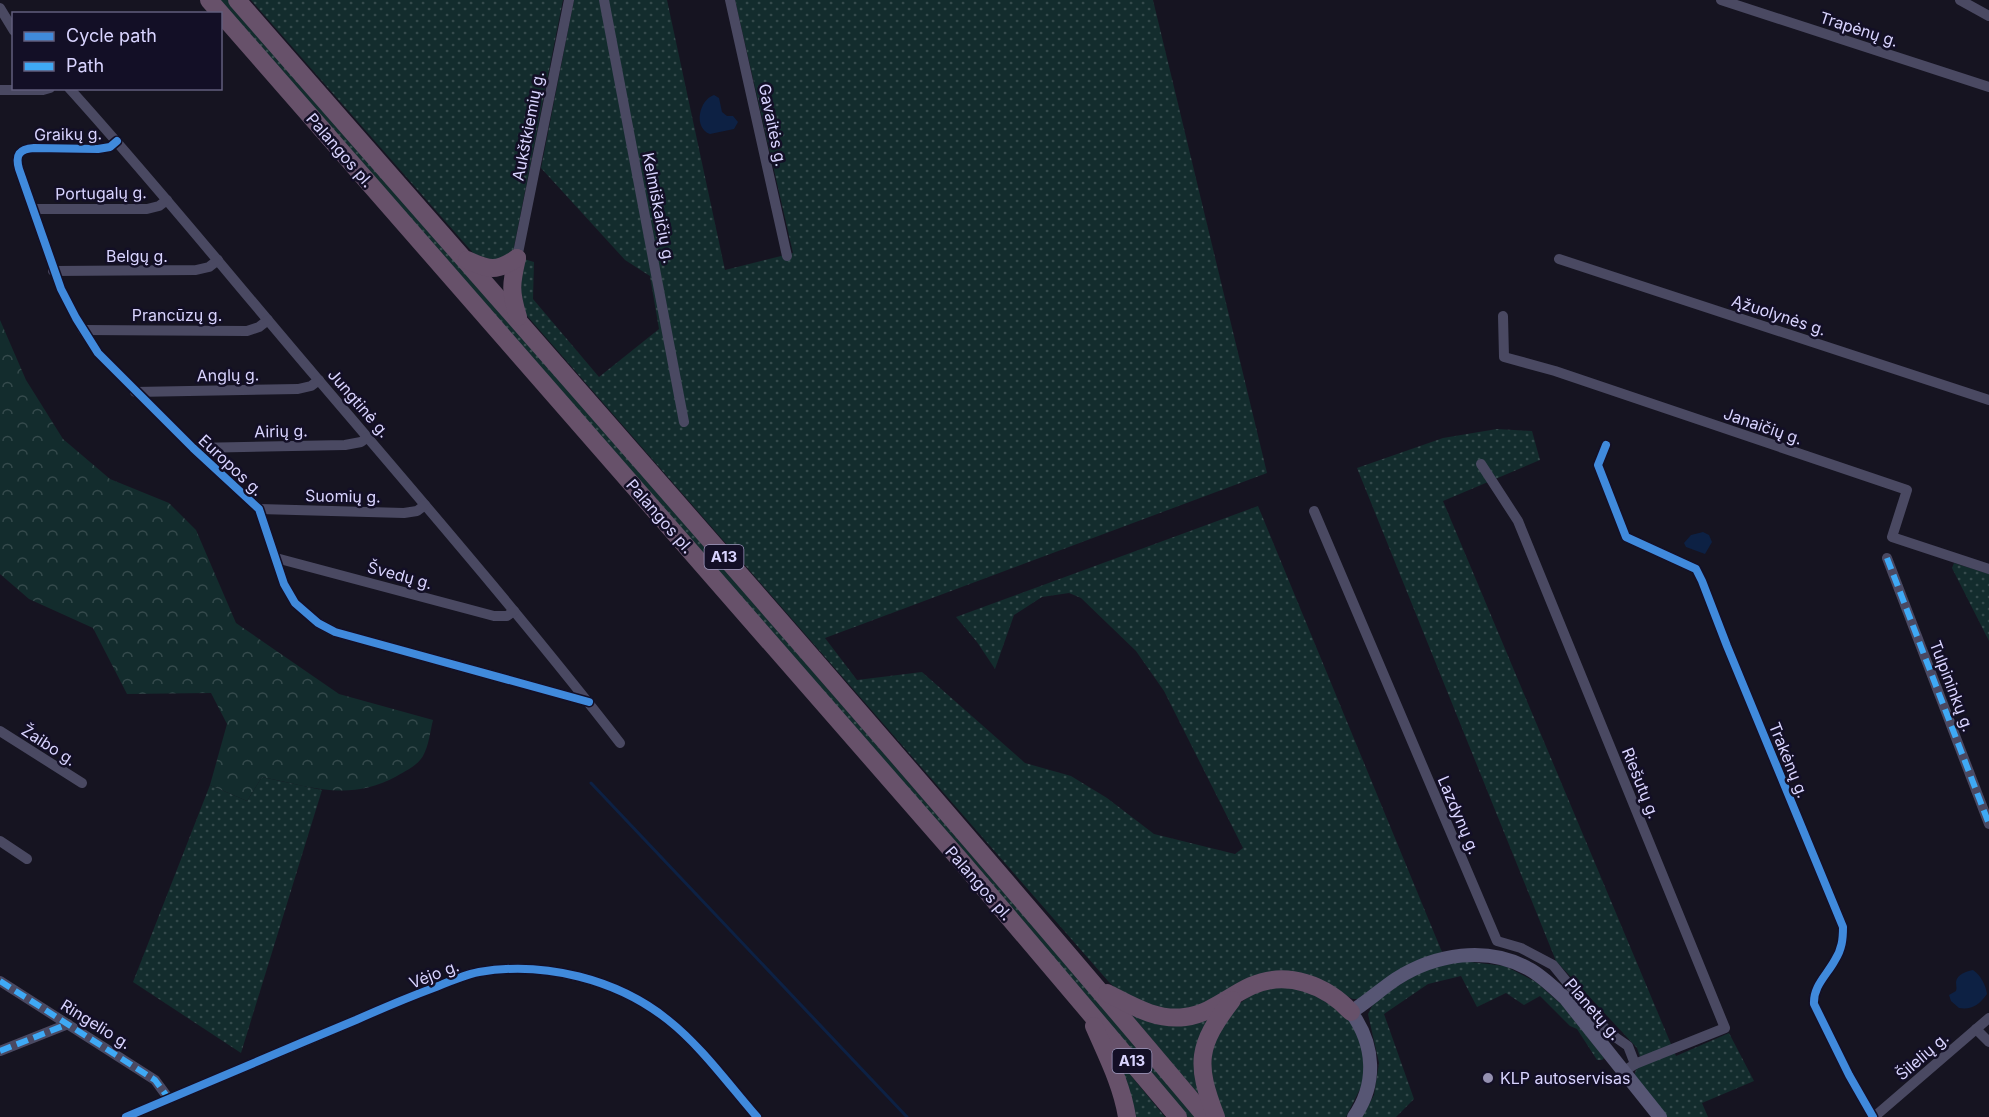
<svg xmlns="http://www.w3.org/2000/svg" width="1989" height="1117" font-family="Inter,sans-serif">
	<defs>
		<pattern id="grass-dots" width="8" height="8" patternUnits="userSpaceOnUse" patternTransform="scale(1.5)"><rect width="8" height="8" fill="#132c2d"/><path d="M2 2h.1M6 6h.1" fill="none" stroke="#354a4c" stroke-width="1.8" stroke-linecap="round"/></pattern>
		<pattern id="forest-crowns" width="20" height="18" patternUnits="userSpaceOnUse" patternTransform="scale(1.5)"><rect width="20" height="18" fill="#132c2d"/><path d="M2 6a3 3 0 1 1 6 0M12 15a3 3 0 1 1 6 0" fill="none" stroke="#354a4c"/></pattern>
	</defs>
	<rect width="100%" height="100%" fill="#161421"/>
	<g fill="url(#grass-dots)">
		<path d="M219,0H228L707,549L1198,1117H1187L1026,925Z"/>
		<path d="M251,0H563L513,252L501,263L474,254Z"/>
		<path d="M574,0H667L725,270L793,253L735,0H1153L1267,473L825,638L857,680L922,672L1025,763L1071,776L1107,798L1154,834L1235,854L1243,848L1164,691L1136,651L1081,598L1069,593L1042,597L1014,615L995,669L977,642L956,617L1258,506L1442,952C1409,964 1388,978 1360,999H1353L1301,975L1208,1006L1167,1013L1121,994L1108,981L522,310L516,288L524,259L534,262L533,299L599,377L659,329L650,276L625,260L541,168Z"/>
		<path d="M1497,429L1532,431L1540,460L1443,501L1676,1056L1729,1033L1754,1081L1702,1103L1708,1117H1664L1634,1076L1640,1057L1637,1048L1556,961L1357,468L1443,438Z"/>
		<path d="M1954,563L1989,574V641L1952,568Z"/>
		<path d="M262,777L322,790L241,1053L133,982L210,785L247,801Z"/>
		<path d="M1462,961L1505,966L1536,982L1562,1005L1604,1058L1602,1060H1597L1577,1029L1570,1026L1540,996L1524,1005L1506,993L1477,1007L1461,976L1428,984L1384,1014L1414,1099L1396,1117H1362L1374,1095L1379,1063L1368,1014L1372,1006L1378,998L1424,970Z"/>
		<path d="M1276,987L1304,989L1346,1014L1359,1035L1365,1062L1364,1081L1346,1117H1224L1210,1078L1213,1036L1228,1012L1254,993Z"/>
		<path d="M1128,1011H1215L1205,1102Z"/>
		<path d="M1115,1056L1165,1117H1134Z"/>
	</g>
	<path fill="url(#forest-crowns)" d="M0,320L26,380L63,439L110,479L169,503L196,530L236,623L339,694L433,720C430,732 429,745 423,756C417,766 407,770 397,776C350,802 311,787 262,777L247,801L210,785L227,724L211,693L127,694L93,628L29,599L0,574Z"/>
	<g fill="#0d2144">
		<path d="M714,95L719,98L722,112L727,116H733L738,122L734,129L710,134C693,128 699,100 714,95Z"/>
		<path d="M1703,532L1709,535L1712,542L1705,554L1686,547L1684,543L1691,535Z"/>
		<path d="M1973,970C1981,975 1986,986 1987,994C1979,1005 1972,1010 1959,1008L1951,1001L1949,995L1956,991C1957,988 1956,985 1956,982C1957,974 1967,971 1973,970Z"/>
	</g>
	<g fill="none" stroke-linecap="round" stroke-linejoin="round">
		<path stroke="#0d2144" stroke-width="3" d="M591,783L907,1117"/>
		<g stroke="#4a4962" stroke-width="10">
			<path d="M604,0L684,422"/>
			<path d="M730,0L787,256"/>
			<path d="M1721,0L1989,87"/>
			<path d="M1960,0L1989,16"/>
			<path d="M0,8L14,31"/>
			<path d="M69,88C154,182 234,281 316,377C419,498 523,618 620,743"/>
			<path d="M0,90H43L50,88"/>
			<path d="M117,141L110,147L98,149L34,148C19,149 15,155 19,169L61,289L76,318L98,353L193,448L259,509L284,584L295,603L318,623L335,632L589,702"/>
			<path d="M33,209H147L159,206L167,200"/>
			<path d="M517,258L569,0"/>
			<path d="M1559,259L1989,400"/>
			<path d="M53,271L196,270L209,267L218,260"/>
			<path d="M1503,316L1504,357L1555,371L1907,490L1892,537L1989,569"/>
			<path d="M83,330L247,331L259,327L268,320"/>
			<path d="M135,392L298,389L311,386L319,380"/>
			<path d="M1606,445L1598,465L1626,537L1696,569L1702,581L1727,646L1843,927C1843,939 1842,949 1835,960C1827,975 1813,986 1814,1004L1849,1075L1873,1117"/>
			<path d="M193,448L345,445L361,442L368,437"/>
			<path d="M1481,464L1518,521L1725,1028L1635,1064"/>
			<path d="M259,509L404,513L417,511L425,505"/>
			<path d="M1314,511L1497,941L1521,948L1553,965L1608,1032L1628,1046L1635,1064L1629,1068"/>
			<path d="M276,558L494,616H507L514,611"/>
			<path d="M1887,558L1989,824"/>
			<path d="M0,731L82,783"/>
			<path d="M0,841L27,859"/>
			<path d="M0,981L155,1080L169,1099"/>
			<path d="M1976,1029L1989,1042"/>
			<path d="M0,1051L68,1024"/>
			<path d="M126,1117C202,1085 279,1052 356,1020C383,1008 409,997 436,987C450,981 464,975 479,972C544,961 617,979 668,1020C701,1046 729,1085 757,1117"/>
			<path d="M1874,1117L1989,1018"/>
		</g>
		<path stroke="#575674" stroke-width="14" d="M1354,1117C1377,1084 1375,1045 1351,1012C1367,1002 1381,989 1396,979C1435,954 1487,945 1529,969C1542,976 1554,988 1565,998L1660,1117"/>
		<g stroke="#67516a" stroke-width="18">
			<path d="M209,0L961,861L1178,1117"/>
			<path d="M237,0C561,371 889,740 1206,1117"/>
			<path d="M517,258C511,284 510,291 518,317"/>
			<path d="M467,260C489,270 497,272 517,258"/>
			<path d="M1107,993C1131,1005 1156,1021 1185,1017C1210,1014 1229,996 1251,986C1287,970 1326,985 1351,1012"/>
			<path d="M1094,1026C1107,1056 1122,1085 1127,1117"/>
			<path d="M1216,1117C1195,1063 1197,1046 1232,1000"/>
		</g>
		<g stroke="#3fa9f5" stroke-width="6" stroke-dasharray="12 6" stroke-linecap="butt">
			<path d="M1887,558L1989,824"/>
			<path d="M0,981L155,1080L169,1099"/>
			<path d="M0,1051L68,1024"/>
		</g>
		<defs>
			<g id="cycleway">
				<path d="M117,141L110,147L98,149L34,148C19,149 15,155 19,169L61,289L76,318L98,353L193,448L259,509L284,584L295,603L318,623L335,632L589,702"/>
				<path d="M1606,445L1598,465L1626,537L1696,569L1702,581L1727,646L1843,927C1843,939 1842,949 1835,960C1827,975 1813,986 1814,1004L1849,1075L1873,1117"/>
				<path d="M126,1117C202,1085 279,1052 356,1020C383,1008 409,997 436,987C450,981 464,975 479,972C544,961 617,979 668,1020C701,1046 729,1085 757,1117"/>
			</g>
		</defs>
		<use href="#cycleway" stroke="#130f26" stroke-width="11"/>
		<use href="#cycleway" stroke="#408adc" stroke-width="8"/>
	</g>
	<circle fill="#9591b1" stroke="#130f26" stroke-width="2" cx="1488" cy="1078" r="6"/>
	<g text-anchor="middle" stroke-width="5" stroke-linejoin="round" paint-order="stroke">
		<g fill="#130f26" stroke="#9e99be" stroke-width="1.5">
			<rect x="704.5" y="545" width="39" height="24" rx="4.5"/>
			<rect x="1112.5" y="1049" width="39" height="24" rx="4.5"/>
		</g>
		<g font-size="15" font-weight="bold" fill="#d9d4ff">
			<text x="724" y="562">A13</text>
			<text x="1132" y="1066">A13</text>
		</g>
		<g font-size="16" fill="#d9d4ff" stroke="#130f26">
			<text transform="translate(1859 29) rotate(18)" y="6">Trapėnų g.</text>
			<text transform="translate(773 125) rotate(78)" y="6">Gavaitės g.</text>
			<text transform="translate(528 126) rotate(-79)" y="6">Aukštkiemių g.</text>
			<text transform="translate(68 134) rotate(-1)" y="6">Graikų g.</text>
			<text transform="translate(340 150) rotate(49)" y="6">Palangos pl.</text>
			<text transform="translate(101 193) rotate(-1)" y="6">Portugalų g.</text>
			<text transform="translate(659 208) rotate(79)" y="6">Kelmiškaičių g.</text>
			<text x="137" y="262">Belgų g.</text>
			<text x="177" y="321">Prancūzų g.</text>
			<text transform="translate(1779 315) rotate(18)" y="6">Ąžuolynės g.</text>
			<text transform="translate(228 375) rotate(-1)" y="6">Anglų g.</text>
			<text transform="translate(359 403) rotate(49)" y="6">Jungtinė g.</text>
			<text transform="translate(1763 426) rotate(19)" y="6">Janaičių g.</text>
			<text transform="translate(281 431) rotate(-1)" y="6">Airių g.</text>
			<text transform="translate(231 465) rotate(43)" y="6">Europos g.</text>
			<text transform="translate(343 496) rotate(1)" y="6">Suomių g.</text>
			<text transform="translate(660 516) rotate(49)" y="6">Palangos pl.</text>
			<text transform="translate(400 575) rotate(15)" y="6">Švedų g.</text>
			<text transform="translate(1952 686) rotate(69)" y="6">Tulpininkų g.</text>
			<text transform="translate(49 745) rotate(33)" y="6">Žaibo g.</text>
			<text transform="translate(1789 760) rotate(68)" y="6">Trakėnų g.</text>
			<text transform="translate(1641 783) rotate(68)" y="6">Riešutų g.</text>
			<text transform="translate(1459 815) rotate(67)" y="6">Lazdynų g.</text>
			<text transform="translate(979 883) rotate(49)" y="6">Palangos pl.</text>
			<text transform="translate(434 974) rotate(-21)" y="6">Vėjo g.</text>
			<text transform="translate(1593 1009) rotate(49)" y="6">Planetų g.</text>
			<text transform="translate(96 1024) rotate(32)" y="6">Ringelio g.</text>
			<text transform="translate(1922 1056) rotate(-41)" y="6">Šilelių g.</text>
		</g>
		<g font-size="16" fill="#d9d4ff" stroke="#130f26" text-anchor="start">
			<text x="1500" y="1084">KLP autoservisas</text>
		</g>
	</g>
	<rect x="12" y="12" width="210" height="78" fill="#130f26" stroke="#625e7d" stroke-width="1.5"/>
	<rect x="24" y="32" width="30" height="9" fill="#408adc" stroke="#625e7d" stroke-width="1.5"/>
	<text x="66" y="42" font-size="18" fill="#d9d4ff">Cycle path</text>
	<rect x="24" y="62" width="30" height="9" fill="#3fa9f5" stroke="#625e7d" stroke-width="1.5"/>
	<text x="66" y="72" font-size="18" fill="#d9d4ff">Path</text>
</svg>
